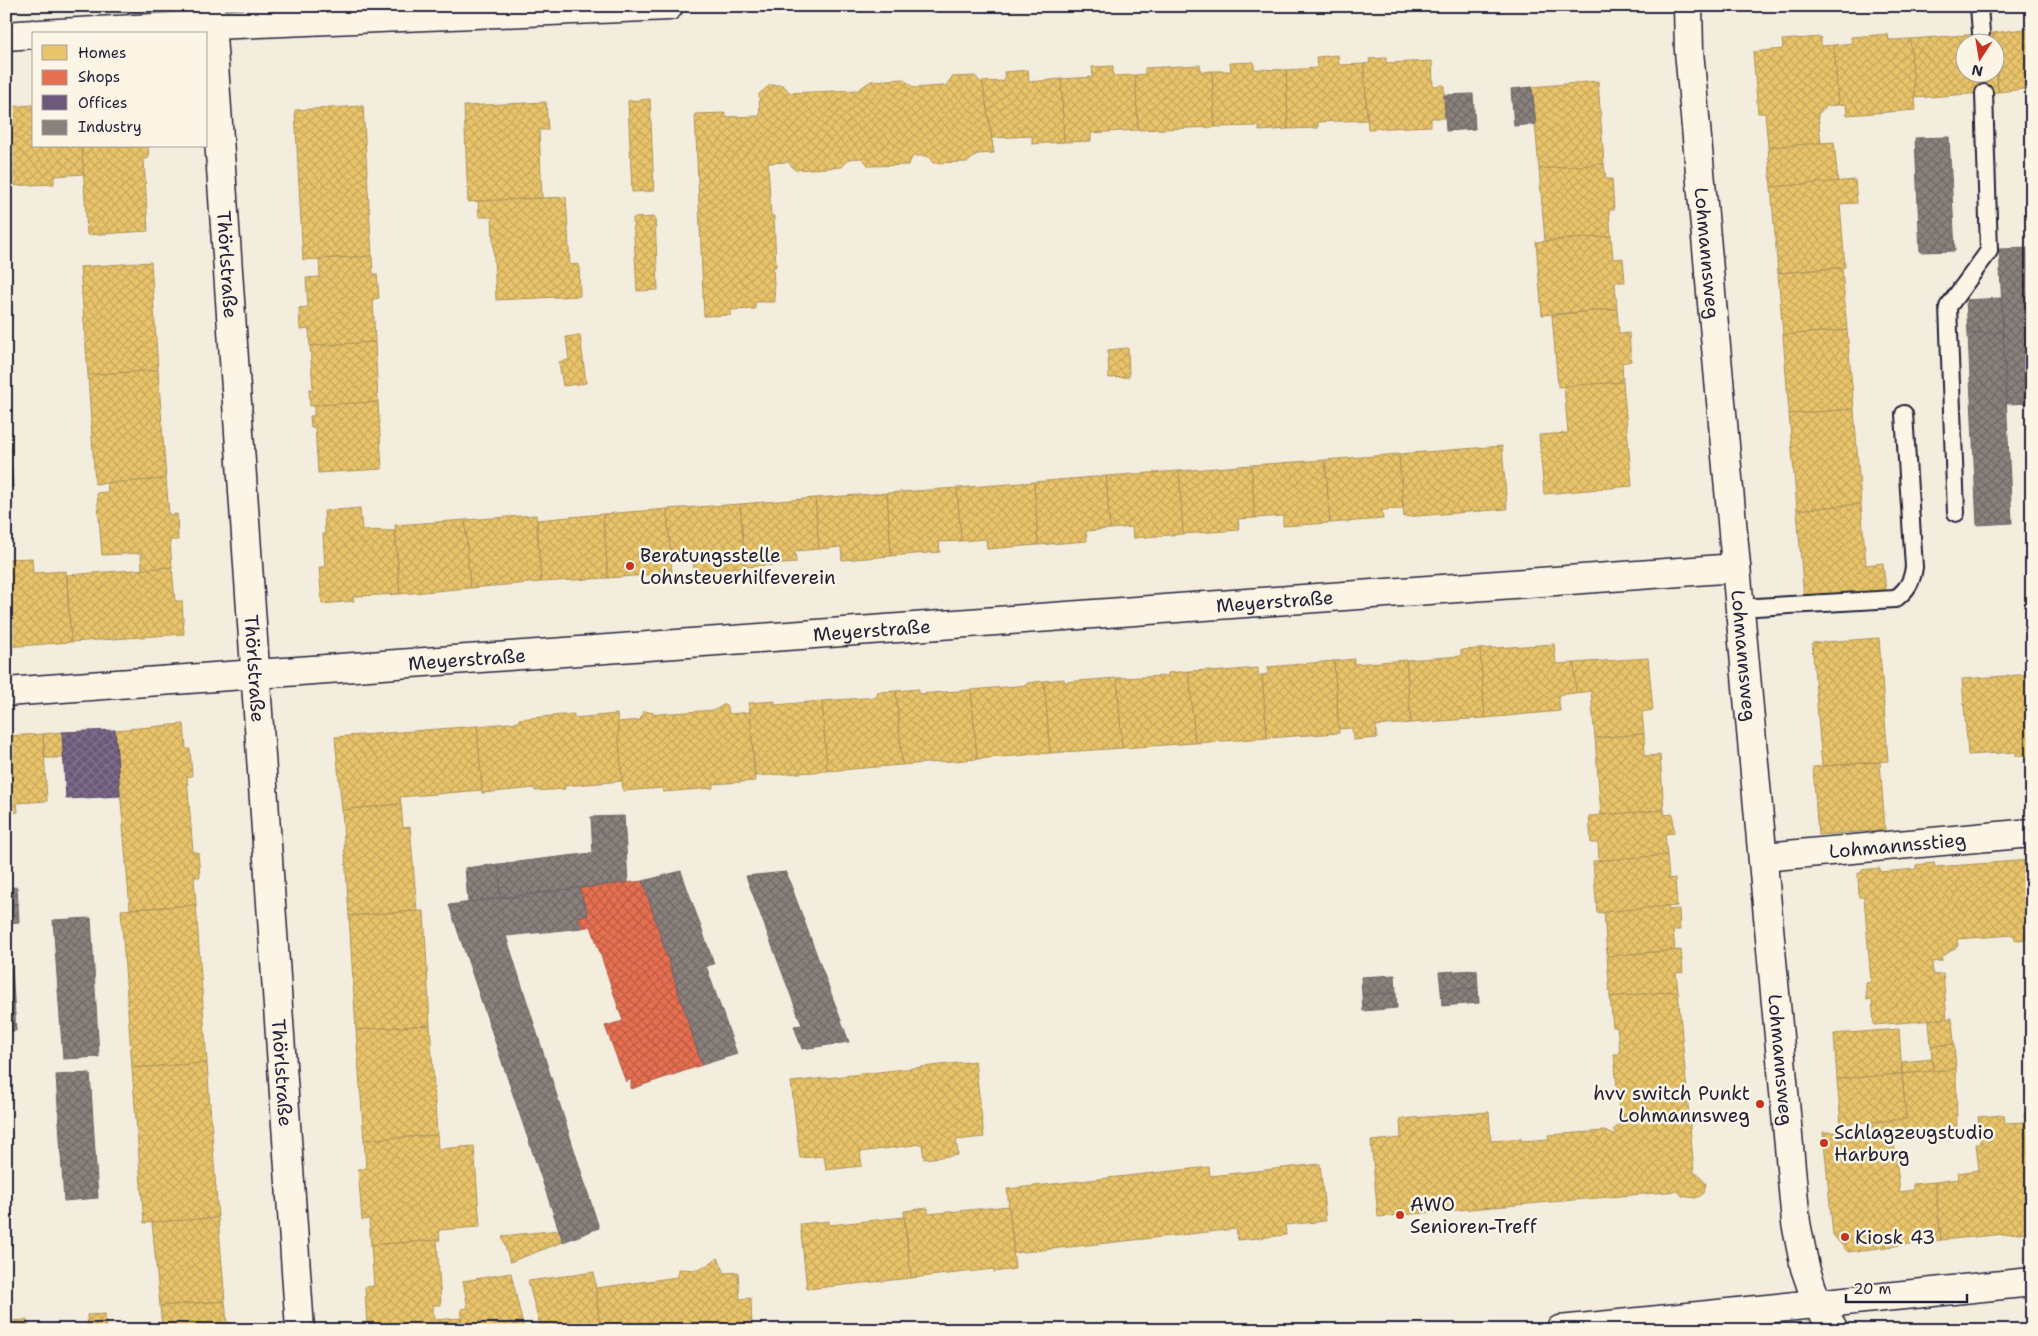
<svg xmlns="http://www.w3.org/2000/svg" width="2038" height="1336" font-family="'Shantell Sans',sans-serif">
	<defs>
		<pattern id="homes-cross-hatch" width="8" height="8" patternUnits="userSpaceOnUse" patternTransform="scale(1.25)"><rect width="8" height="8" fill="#e9c46a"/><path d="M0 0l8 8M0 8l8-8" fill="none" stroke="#c8a85d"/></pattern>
		<pattern id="shops-cross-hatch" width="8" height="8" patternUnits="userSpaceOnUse" patternTransform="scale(1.25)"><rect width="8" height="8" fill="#e76f51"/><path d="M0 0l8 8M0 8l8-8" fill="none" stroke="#bb5b44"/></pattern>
		<pattern id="offices-cross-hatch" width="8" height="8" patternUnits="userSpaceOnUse" patternTransform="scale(1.25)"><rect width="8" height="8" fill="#6d597a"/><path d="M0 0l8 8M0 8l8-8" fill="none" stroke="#81728c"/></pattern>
		<pattern id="industry-cross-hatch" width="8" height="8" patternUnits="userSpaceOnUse" patternTransform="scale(1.25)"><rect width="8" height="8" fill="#8a817c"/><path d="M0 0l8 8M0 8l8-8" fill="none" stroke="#706967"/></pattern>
	</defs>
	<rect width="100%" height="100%" fill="#f3edde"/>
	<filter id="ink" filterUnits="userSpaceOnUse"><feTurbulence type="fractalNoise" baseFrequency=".02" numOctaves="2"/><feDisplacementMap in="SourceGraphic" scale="10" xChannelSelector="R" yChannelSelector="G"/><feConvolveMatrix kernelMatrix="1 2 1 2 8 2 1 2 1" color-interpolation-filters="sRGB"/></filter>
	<g filter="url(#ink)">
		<g fill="url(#homes-cross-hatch)" stroke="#ad935c">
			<path d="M2032,28V88L1998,92L1996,42H1994L1993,33Z"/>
			<path d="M1993,33L1994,42H1966V72H1996V65L1998,92L1914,98L1910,39Z"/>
			<path d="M1888,34L1889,40L1910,39L1916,110L1847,115L1846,104L1838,105L1834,45L1852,43L1851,37Z"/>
			<path d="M1821,37V46L1834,45L1838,105L1827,106L1818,114L1821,143L1768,147L1765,113H1758L1753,52L1783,49L1782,40Z"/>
			<path d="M1338,55L1339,65L1364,64L1367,120L1318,122V128L1288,129L1286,70L1317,68L1316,57Z"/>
			<path d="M1386,58V63L1432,61L1433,86L1444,85L1445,118H1431V126L1368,129L1364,64L1370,63L1369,59Z"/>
			<path d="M1254,62V69L1286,70L1288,129L1259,131V126L1215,127L1212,71H1231L1230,63Z"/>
			<path d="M1200,65L1201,72L1212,71L1215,127L1138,130L1135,75L1145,74V68Z"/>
			<path d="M1113,66V76L1135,75L1138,130L1091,133V141L1064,142L1061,79L1093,77L1092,67Z"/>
			<path d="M1028,70L1029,82L1061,79L1064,142L1032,144V136L992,138L983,85L981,82L1005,81L1004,72Z"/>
			<path d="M975,76L983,85L994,153L977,154L968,162L933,163L928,156H913L908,165L869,166L862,158L849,159L842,167L795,170L788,162L768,163L771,216H774L776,267H773L775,302H755V309L731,310V315L704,316L695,114L725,113V117L760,116L759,94L770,85H783L790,93L858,90L871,81L903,79L914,88L941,86H946L952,77Z"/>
			<path d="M1598,81L1604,164L1539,169L1532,87Z"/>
			<path d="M650,99L654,191L632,192L628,101Z"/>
			<path d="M546,102L548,130H539L542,198L468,202L464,106Z"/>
			<path d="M34,105V146H82L84,174L54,176V184L6,186V107Z"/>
			<path d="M363,106L372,256L303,260L295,110Z"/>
			<path d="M1834,142L1838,182L1771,187L1768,147Z"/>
			<path d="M82,146H148L149,158L144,159L148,231L87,235Z"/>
			<path d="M1604,164L1606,179H1612L1614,210H1609L1611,236L1545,241L1539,169Z"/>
			<path d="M1855,180L1857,203L1840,204L1845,267L1778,273L1771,187Z"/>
			<path d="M566,197L570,265L579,264L580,296L496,300L492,217H479L478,201Z"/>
			<path d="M655,217L658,290L637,291L633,218Z"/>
			<path d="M1611,236L1613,259L1623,258L1625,282H1615L1617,309L1542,315L1536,242Z"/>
			<path d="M372,256L373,274H377L379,298L373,299L375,342L310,346L309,329L300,330L299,308L308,307L306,278L320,277L319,259Z"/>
			<path d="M151,262L158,370L88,375L80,267Z"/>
			<path d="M1842,268L1847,330L1783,335L1778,273Z"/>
			<path d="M1617,309L1619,334L1629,333L1631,361L1622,363L1623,382L1558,387L1552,315Z"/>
			<path d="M1847,330L1854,409L1789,414L1783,335Z"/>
			<path d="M580,335L586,383L563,386L559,362L569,360L566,337Z"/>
			<path d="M375,342L378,402L310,406L309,389H313L310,346Z"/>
			<path d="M1128,348L1129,377L1109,378L1108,350Z"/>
			<path d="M158,370L166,479L95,484L88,375Z"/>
			<path d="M1623,382L1632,486L1544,494L1539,435L1568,433L1564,386Z"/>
			<path d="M378,402L382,469L318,473L315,427H311L310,416H314V405Z"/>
			<path d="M1854,409L1861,504L1797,510L1789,414Z"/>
			<path d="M1502,446L1507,509L1404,517L1399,454Z"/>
			<path d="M1399,454L1403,509L1382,510L1383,519L1330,523L1325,460Z"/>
			<path d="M1325,460L1330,523L1283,526V516L1255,518L1251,465Z"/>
			<path d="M1251,465L1255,518L1238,519L1239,530L1183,534L1179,471Z"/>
			<path d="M1179,471L1183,534L1133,538L1132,527L1110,529L1106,476Z"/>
			<path d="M1106,476L1110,529L1086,531L1087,541L1038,545L1034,482Z"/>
			<path d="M166,479L169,515L177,514L178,540H170L172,567L142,570L141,553L102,555L97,493L108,492L107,483Z"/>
			<path d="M1034,482L1038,545L987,549L986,539L961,541L957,488Z"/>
			<path d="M957,488L961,541L939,542L940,552L891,556L887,493Z"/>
			<path d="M887,493L891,556L842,560L841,547L819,549L815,498Z"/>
			<path d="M815,498L819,549L795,551L796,563L745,567L740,504Z"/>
			<path d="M740,504L745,567L694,571L693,557L671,559L667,509Z"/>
			<path d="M1861,504L1866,565L1883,563L1886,592L1804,599L1797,510Z"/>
			<path d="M360,508L362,530L395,531L400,594L359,596L353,597L354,601L322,604L319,567H325L323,534H325L324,511Z"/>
			<path d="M667,509L672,573L608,578L603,514Z"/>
			<path d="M603,514L608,578L541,582L537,520Z"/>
			<path d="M536,515L541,582L470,588L465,520Z"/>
			<path d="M465,520L470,588L400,594L395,525Z"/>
			<path d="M32,558L33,573L66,571L71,642L6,647V559Z"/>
			<path d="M172,567L175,601H182L184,634L71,642L67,575Z"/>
			<path d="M1879,638L1888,761L1822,766L1812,643Z"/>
			<path d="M1554,644L1556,664L1574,663L1576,693L1558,695L1560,711L1485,718L1480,649Z"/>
			<path d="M1480,649L1485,718L1411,723L1406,660L1461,656V650Z"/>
			<path d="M1648,658L1653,710L1642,712L1644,734L1595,738L1591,691L1576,693L1574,663Z"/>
			<path d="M1354,659V664L1406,660L1411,723L1376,726L1377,738L1353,740L1352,728L1339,729L1334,661Z"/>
			<path d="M1334,661L1339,733L1267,738L1262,675L1268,674V667Z"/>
			<path d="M1258,668V675H1262L1267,738L1195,743L1189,671L1210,670V672Z"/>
			<path d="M1189,671L1195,743L1122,748L1117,678L1168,676V673Z"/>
			<path d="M2032,674V755L2016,756V752L1968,755L1962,679Z"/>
			<path d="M1117,678L1122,748L1050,753L1044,681L1064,679V682Z"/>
			<path d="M1044,681L1050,753L977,759L971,690L1027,685V683Z"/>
			<path d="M919,689V694L971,690L977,759L902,765L896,691Z"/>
			<path d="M896,691L902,765L827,771L822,701L877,697V692Z"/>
			<path d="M775,701V705L822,701L827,771L755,776L749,703Z"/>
			<path d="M725,704L730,714L750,712L755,781L713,784V788L663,792V788L623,791L617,722L640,720L644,711L659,714L715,710Z"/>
			<path d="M574,714V718L617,714L622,781L564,786L565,789L535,791V788L482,793L477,726L519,722V719Z"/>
			<path d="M184,724L186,749H190L192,776L187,777L193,852H198L200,877H194L196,905L130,909L115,730Z"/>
			<path d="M477,726L482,790L400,797L401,804L342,810L335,737Z"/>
			<path d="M62,732L63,758H45L43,734Z"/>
			<path d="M43,734L47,801L17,803L18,812L6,813V736Z"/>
			<path d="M1644,734L1645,756L1660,755L1664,810L1601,815L1595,738Z"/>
			<path d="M1880,762L1885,830L1818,835L1813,767Z"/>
			<path d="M401,804L403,828L410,827L417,911L349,916L342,810Z"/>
			<path d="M1664,810L1665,815L1673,814L1674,833L1665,834L1667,855L1599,861L1598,843H1591L1589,816Z"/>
			<path d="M1667,855L1669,879L1675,878L1677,906L1597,913L1593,861Z"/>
			<path d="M2032,860V939L2015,940L2014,935L1957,939L1958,946L1942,957V961L1932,962L1933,975L1943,974L1947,1019L1874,1025L1872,999L1867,1000L1866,992V983L1871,982L1864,897H1859L1858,873H1862L1861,870L1880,868V872L1916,869V865L1924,864L1934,863L1935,867Z"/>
			<path d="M196,905L207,1063L132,1068L121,910Z"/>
			<path d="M1668,906L1669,910L1679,909L1680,930H1673L1675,950L1607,956L1604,912Z"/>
			<path d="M417,911H424L430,1025L356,1030L349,916Z"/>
			<path d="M1681,950L1683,972L1676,973L1678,991L1610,997L1607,956Z"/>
			<path d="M1678,991L1694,1172L1700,1176L1706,1184L1704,1193L1700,1196L1696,1198L1687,1197L1682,1196L1678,1191L1378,1217L1371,1141L1401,1138L1400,1119L1489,1112L1491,1141L1521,1138V1141L1549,1139L1548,1135L1604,1131L1615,1135L1617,1133L1613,1130L1623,1122L1622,1110L1619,1111L1614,1054H1620L1617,1027H1613L1610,997Z"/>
			<path d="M1952,1018L1954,1044L1931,1046L1929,1020Z"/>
			<path d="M430,1025L437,1135L364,1140L356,1030Z"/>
			<path d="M1899,1029L1902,1074L1837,1079L1834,1034Z"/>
			<path d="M1954,1044L1956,1069L1933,1071L1931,1046Z"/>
			<path d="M1932,1059L1933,1071L1902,1074V1062Z"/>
			<path d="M975,1061L984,1137L956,1140L958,1155L924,1159L922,1144L860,1152L862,1166L826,1170L824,1156L800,1158L791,1082Z"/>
			<path d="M207,1063L218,1218L144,1223L132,1068Z"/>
			<path d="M1956,1069L1957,1135L1873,1133V1121L1906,1119L1902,1074Z"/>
			<path d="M1902,1074L1906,1119L1841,1124L1837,1079Z"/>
			<path d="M2032,1113V1187H2031L2024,1114Z"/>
			<path d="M2004,1115L2005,1123L2024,1122L2031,1187H2024L2028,1232L1941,1240L1935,1182L1959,1179L1958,1173L1979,1170L1976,1144H1981L1978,1117Z"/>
			<path d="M1823,1132L1893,1133L1900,1192L1913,1190V1184L1935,1182L1941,1240L1848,1252L1833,1235Z"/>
			<path d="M437,1135L438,1149L474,1146L480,1227L439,1230L440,1240L371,1245L369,1219L362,1220L358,1169H366L364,1140Z"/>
			<path d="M1320,1164L1326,1221L1285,1225L1286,1235L1238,1240L1236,1229L1014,1253L1007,1189L1209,1167L1210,1176Z"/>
			<path d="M1009,1206L1015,1269L994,1272V1269L911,1278L904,1211L928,1208V1214Z"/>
			<path d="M904,1217L911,1278L807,1289L800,1224L829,1221V1225Z"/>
			<path d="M218,1218L225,1301L160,1306L152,1222Z"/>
			<path d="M560,1230L563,1242L510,1262L502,1236Z"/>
			<path d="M437,1240L441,1305H433L434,1320L461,1318L462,1330H367L365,1287L374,1286L371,1245Z"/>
			<path d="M718,1258L725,1273L738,1272L740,1299L751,1298L752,1330H600L596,1288L678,1277V1269L699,1270Z"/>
			<path d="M594,1272L600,1330H541L528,1281Z"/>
			<path d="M511,1273L524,1330H462L461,1309L468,1308L463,1281Z"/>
			<path d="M225,1301L227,1323H232L233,1330H169L168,1327L162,1328L160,1306Z"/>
			<path d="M105,1314L106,1330H88L87,1315Z"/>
			<path d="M27,1320V1330H7L6,1321Z"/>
		</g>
		<path fill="url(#shops-cross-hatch)" stroke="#ac584a" d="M643,881L702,1065L631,1089V1079L626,1082L605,1026L623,1021L591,926L582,928L577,917L588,915L579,888Z"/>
		<path fill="url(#offices-cross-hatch)" stroke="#564867" d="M115,730L120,796L66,799L62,732Z"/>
		<g fill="url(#industry-cross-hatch)" stroke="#6b6468">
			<path d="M1532,87L1536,124L1514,126L1511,89Z"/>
			<path d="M1473,94L1475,129L1446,131L1444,95Z"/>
			<path d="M1949,137L1955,251L1920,252L1915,138Z"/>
			<path d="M2032,248V403L2007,404L1999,249Z"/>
			<path d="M2001,298L2003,332L1968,334L1966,300Z"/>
			<path d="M2003,332L2012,523L1977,525L1968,334Z"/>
			<path d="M6,394L13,487L6,488Z"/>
			<path d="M624,816L628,882L500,898L499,864L593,853L591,817Z"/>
			<path d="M499,864L500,898L468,902L465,868Z"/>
			<path d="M681,871L714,964L706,966L737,1054L702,1065L643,881Z"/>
			<path d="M786,872L849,1042L802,1049L794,1026L802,1025L746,876Z"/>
			<path d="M17,887L19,922L6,923V888Z"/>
			<path d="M579,888L588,915L577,917L582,928L506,936L599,1228L563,1242L449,905Z"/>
			<path d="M91,918L99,1057L63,1059L53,920Z"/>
			<path d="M9,922L16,1031L6,1032V923Z"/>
			<path d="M1477,970L1478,988L1441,990L1439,972Z"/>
			<path d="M1395,975L1396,993L1362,995L1361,977Z"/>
			<path d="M1478,988L1479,1003L1442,1006L1441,990Z"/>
			<path d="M1396,993L1397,1008L1363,1011L1362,995Z"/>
			<path d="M90,1073L98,1198L64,1201L56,1075Z"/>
		</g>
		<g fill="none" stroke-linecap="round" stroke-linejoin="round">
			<defs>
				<g id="lane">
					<path d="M1979,6L1981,33"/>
					<path d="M1956,513L1948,307L1989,251L1984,93"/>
					<path d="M1739,608L1895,599C1907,590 1912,582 1914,567L1904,414"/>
				</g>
				<g id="street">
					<path id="s1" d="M210,6L300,1330"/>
					<path d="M40,34L211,25L669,6"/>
					<path d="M6,36L34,34"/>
					<path id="s2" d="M6,692L1736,568"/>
					<path id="s3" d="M1763,857L2032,833"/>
				</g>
				<g id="secondary">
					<path id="s4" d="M1688,6L1689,51L1796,1223L1805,1268L1817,1303L1834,1330"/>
					<path d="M1560,1330L2032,1282"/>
				</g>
			</defs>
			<use href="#lane" stroke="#22223b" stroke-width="20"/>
			<use href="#street" stroke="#22223b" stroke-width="31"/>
			<use href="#secondary" stroke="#22223b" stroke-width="31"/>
			<use href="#lane" stroke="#fcf5e5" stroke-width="16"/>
			<use href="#street" stroke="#fcf5e5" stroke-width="28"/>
			<use href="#secondary" stroke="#fcf5e5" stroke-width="28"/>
		</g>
	</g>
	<g fill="#c8321e" stroke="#fcf5e5" stroke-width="2">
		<circle cx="630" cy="566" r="5"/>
		<circle cx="1760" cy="1104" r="5"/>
		<circle cx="1824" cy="1143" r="5"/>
		<circle cx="1400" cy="1215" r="5"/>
		<circle cx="1845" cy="1237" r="5"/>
	</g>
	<g text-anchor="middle" stroke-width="5" stroke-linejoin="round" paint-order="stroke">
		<g font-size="19" fill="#22223b" stroke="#fcf5e5">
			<text dy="7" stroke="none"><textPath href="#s4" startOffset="248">Lohmannsweg</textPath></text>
			<text dy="7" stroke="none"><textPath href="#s1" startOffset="259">Thörlstraße</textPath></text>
			<text dy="7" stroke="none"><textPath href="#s2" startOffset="1272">Meyerstraße</textPath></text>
			<text dy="7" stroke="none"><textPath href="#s2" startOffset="868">Meyerstraße</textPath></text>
			<text dy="7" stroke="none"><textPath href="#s4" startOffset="652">Lohmannsweg</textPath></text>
			<text dy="7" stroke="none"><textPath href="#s2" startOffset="462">Meyerstraße</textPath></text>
			<text dy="7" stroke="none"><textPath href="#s1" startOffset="664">Thörlstraße</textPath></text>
			<text dy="7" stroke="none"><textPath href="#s3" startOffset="135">Lohmannsstieg</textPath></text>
			<text dy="7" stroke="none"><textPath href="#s4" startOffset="1058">Lohmannsweg</textPath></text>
			<text dy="7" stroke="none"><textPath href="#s1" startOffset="1069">Thörlstraße</textPath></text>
		</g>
		<g font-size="19" fill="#22223b" stroke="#fcf5e5" text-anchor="start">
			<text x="640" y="562">Beratungsstelle<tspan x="640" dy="22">Lohnsteuerhilfeverein</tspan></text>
			<text x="1750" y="1100" text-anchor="end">hvv switch Punkt<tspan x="1750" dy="22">Lohmannsweg</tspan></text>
			<text x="1834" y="1139">Schlagzeugstudio<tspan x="1834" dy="22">Harburg</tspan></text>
			<text x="1410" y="1211">AWO<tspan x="1410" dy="22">Senioren-Treff</tspan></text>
			<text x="1855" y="1244">Kiosk 43</text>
		</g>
	</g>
	<rect width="2038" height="1336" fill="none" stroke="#fcf5e5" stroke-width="25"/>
	<rect x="12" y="12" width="2013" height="1311" fill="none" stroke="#22223b" stroke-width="2" filter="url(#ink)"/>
	<rect x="32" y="32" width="175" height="115" fill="#fcf5e5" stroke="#a5a1a1"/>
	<rect x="42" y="45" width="25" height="15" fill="#e9c46a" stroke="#a5a1a1"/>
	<text x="78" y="58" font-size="15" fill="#22223b">Homes</text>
	<rect x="42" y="70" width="25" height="15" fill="#e76f51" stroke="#a5a1a1"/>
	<text x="78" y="82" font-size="15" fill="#22223b">Shops</text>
	<rect x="42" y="95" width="25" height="15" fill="#6d597a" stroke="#a5a1a1"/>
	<text x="78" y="108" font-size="15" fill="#22223b">Offices</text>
	<rect x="42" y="120" width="25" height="15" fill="#8a817c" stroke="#a5a1a1"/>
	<text x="78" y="132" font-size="15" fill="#22223b">Industry</text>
	<g transform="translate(1980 58) rotate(192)"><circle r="24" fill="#fcf5e5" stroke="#a5a1a1"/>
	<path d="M0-4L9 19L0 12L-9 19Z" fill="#c8321e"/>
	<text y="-8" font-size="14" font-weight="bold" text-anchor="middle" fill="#22223b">N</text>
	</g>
	<path d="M1846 1294v8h121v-8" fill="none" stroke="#22223b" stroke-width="2.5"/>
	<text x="1853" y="1294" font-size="15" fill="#22223b" stroke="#fcf5e5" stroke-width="4" paint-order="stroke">20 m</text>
</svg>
